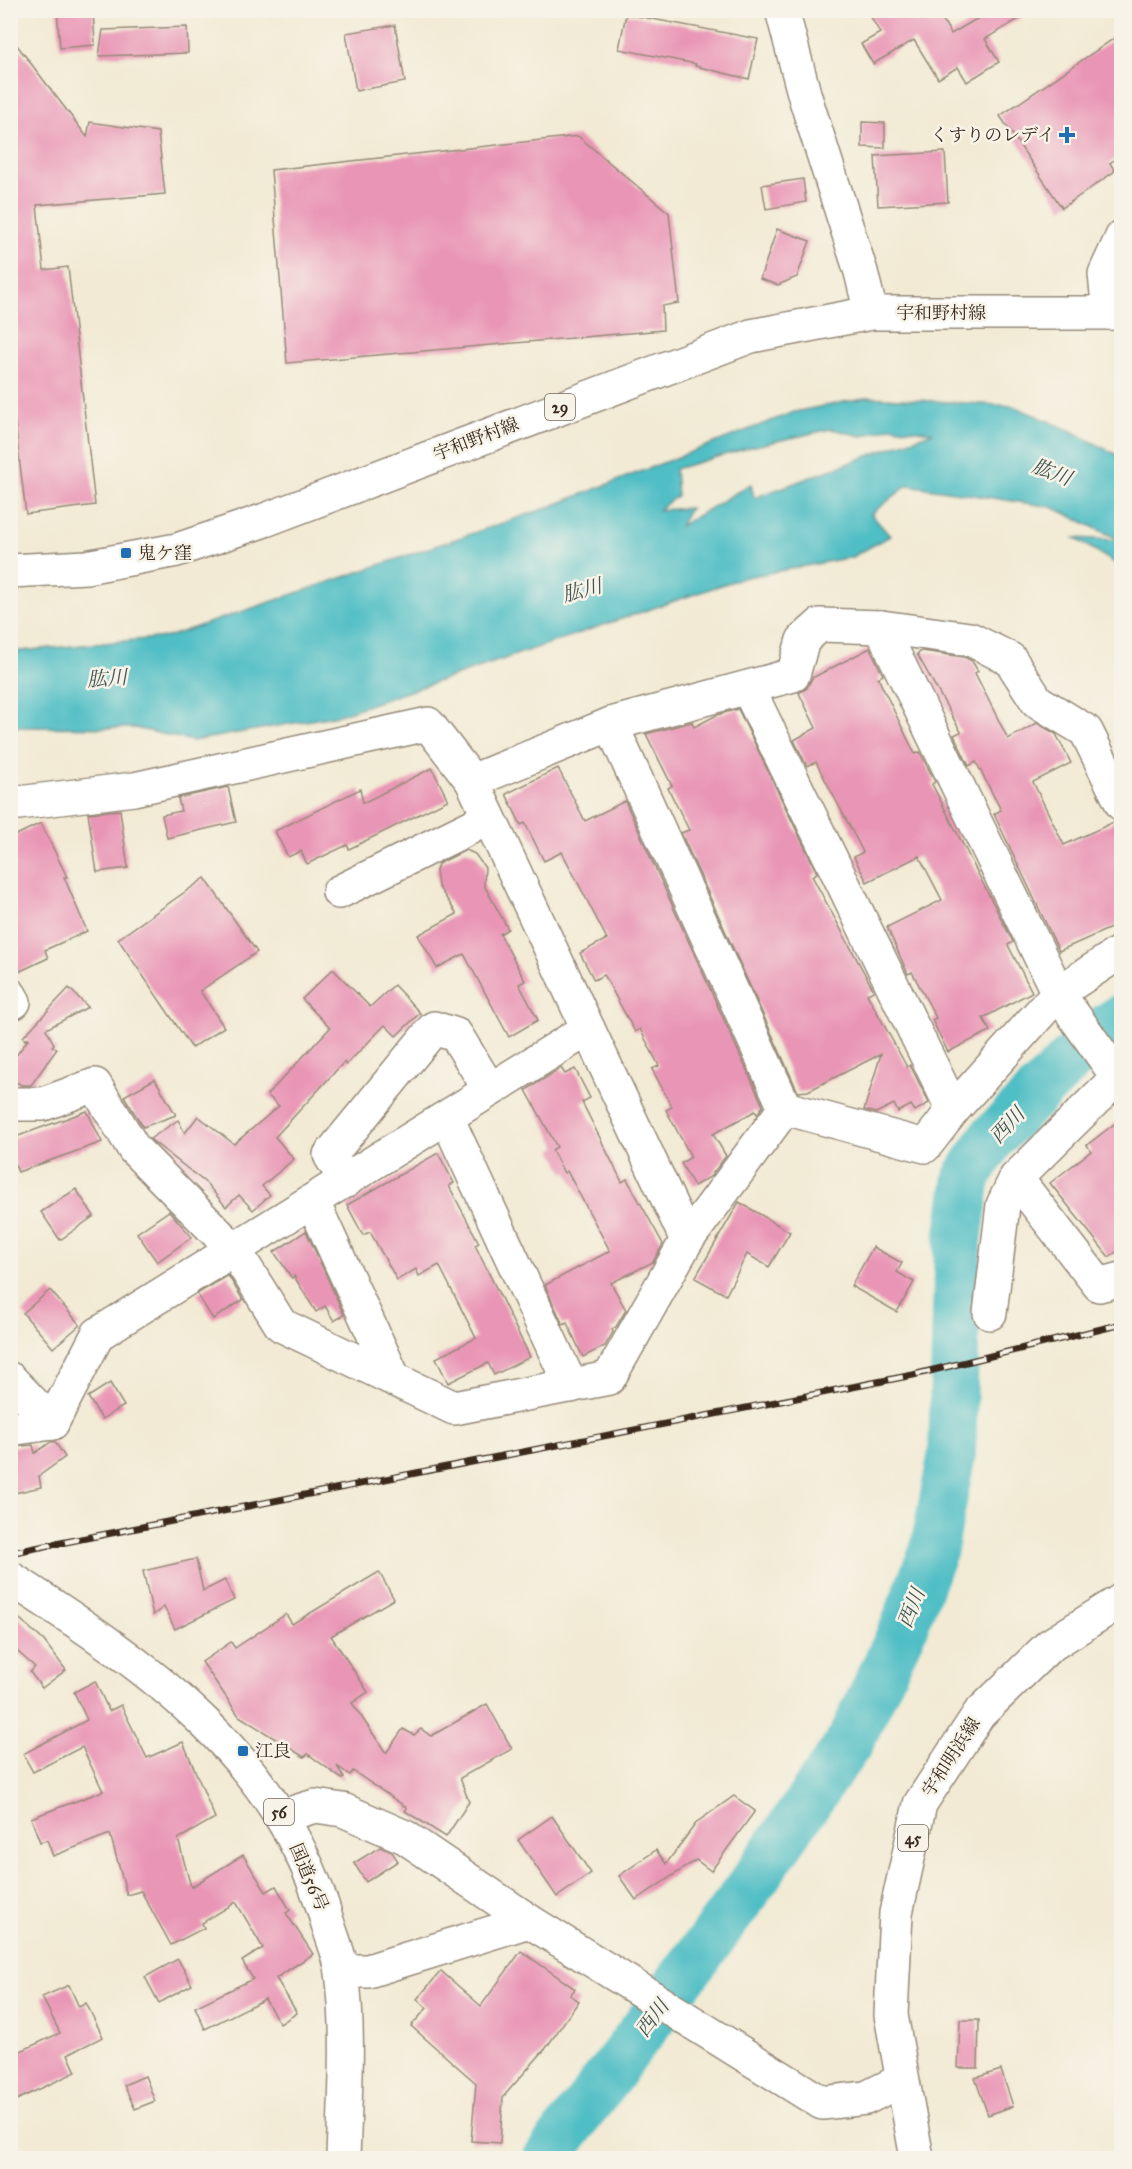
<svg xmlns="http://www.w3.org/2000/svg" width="1132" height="2169" font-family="'IM FELL Great Primer','Noto Serif JP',serif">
	<rect width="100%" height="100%" fill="#f7f3e8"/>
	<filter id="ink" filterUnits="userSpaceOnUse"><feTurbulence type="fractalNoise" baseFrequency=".0167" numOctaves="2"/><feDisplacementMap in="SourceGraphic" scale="12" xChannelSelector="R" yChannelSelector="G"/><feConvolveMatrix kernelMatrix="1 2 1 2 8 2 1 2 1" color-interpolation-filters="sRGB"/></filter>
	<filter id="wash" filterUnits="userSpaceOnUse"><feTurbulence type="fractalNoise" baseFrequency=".008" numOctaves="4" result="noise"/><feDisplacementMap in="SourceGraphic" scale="24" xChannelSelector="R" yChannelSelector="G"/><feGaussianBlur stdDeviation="1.35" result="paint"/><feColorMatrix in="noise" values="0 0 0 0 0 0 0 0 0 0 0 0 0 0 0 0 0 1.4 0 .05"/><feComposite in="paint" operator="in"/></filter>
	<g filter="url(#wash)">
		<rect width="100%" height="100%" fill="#f2ead4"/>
		<path fill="#4fbec5" stroke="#457472" stroke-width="1.5" fill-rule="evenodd" d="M869,397L1013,406L1071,431L1121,457V567L1075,538L1120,540L1052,507L908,485L871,514L890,536L852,557L742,578L339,715L193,741L135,728L11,727V652L167,637L544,509L794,412ZM892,427L933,432L754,498L751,484L680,526L690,508L658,510L677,496L675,469L755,446L831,429L862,436Z"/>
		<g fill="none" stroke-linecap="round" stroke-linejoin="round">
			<path stroke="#4fbec5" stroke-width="48" d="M547,2158L739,1902L851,1740L903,1629L934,1548L952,1453L958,1240L967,1177L992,1138L1097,1034L1122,1017"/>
		</g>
		<g id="blocks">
			<g fill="#e995b5">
				<path d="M57,10H93L95,45L60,48Z"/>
				<path d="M867,10H937L951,34L992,10H1034L985,39L999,62L967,82L958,67L938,79L914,40L873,64L861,44L880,33Z"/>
				<path d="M626,14L758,39L749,79L695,66L696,64L619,49Z"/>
				<path d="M395,25L405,82L356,91L346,33Z"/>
				<path d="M187,27L188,53L99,56L103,30Z"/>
				<path d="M1122,33V154L1110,163L1115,171L1062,208L1000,116Z"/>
				<path d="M10,36L87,137L90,122L158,132L165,194L37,205L44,270L68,267L95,505L26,514L10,382Z"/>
				<path d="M862,122L885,123V148L862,147Z"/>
				<path d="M578,136L669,213L679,303L662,306L663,330L287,363L271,170Z"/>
				<path d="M945,152L948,202L878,206L875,156Z"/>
				<path d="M803,179L806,202L766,209L762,185Z"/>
				<path d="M777,229L810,241L797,277L778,285L760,279Z"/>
				<path d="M870,648L883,675L878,678L915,754L920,752L935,782L932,784L1013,942L1008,945L1032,992L983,1018L990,1031L948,1052L932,1020L936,1018L912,972L908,974L887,927L942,900L919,856L867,882L854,857L863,852L818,766L816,762L807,766L794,740L816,728L799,693L807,688L812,678Z"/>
				<path d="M922,651L964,657L972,661L978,671L975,673L1008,739L1037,723L1056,734L1071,763L1033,782L1064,845L1116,821L1122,823V923L1059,951L994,814L1001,810L976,762L969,766L954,735L961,732L917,654Z"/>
				<path d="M738,709L817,873L812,876L874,991L867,994L907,1067L910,1065L929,1103L915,1111L911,1105L898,1112L894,1104L876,1113L864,1110L881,1054L808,1091L798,1092L681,833L689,830L668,788L672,786L646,734L692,722L694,727L717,715Z"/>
				<path d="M432,768L448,800L349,849L347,845L307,864L301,851L288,857L275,831L360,789L363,803Z"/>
				<path d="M558,768L585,821L625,801L763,1106L757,1114L755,1111L713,1134L726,1156L710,1177L694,1186L681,1163L691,1157L666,1110L672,1107L652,1069L659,1066L640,1029L635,1032L604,975L594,980L580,953L607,939L562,852L544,861L525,823L521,825L506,794Z"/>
				<path d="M228,787L236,822L167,838L162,815L181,811L178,798Z"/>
				<path d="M120,810L128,868L97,872L88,813Z"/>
				<path d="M41,823L67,877H64L87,931L45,950L48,958L10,976V838Z"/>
				<path d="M466,850L475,854L485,868L484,885L508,929L500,934L525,981L519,984L538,1020L509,1037L464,954L437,968L418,935L457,914L438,886L436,870L438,864Z"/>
				<path d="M205,878L257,952L200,991L224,1027L192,1048L118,939Z"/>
				<path d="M333,969L370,1007L394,985L420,1013L396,1036L385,1025L346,1065L344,1062L275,1137L294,1159L262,1186L270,1195L253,1210L239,1195L226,1207L207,1184L150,1139L178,1120L185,1133L198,1116L234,1144L279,1106L267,1095L330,1028L302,999Z"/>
				<path d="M69,988L88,1007L46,1029L54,1044L52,1046L57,1049L31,1085H21L10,1078V1064L29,1038L25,1040L23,1037Z"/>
				<path d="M561,1068L565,1074L575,1069L590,1098L582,1102L622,1182L627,1179L663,1244L653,1262L611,1283L626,1310L616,1327L612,1329L613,1332L605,1346L583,1357L567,1323L563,1325L545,1285L610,1251L567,1171L564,1173L552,1150L557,1147L526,1090Z"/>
				<path d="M155,1079L176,1115L143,1127L124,1096Z"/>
				<path d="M87,1111L102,1142L18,1172L10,1152V1139Z"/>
				<path d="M1122,1118V1248L1109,1257L1050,1183L1091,1151L1087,1145Z"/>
				<path d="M438,1153L454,1183L449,1186L479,1243L475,1245L530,1357L494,1375L488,1363L448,1383L436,1358L476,1338L439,1265L419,1276L416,1269L397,1280L370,1232L363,1235L347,1205Z"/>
				<path d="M76,1189L94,1216L60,1240L41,1212Z"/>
				<path d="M739,1202L790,1232L769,1267L747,1254L726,1295L695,1278Z"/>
				<path d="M169,1211L192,1237L157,1262L137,1233Z"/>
				<path d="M306,1231L344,1315L334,1321L325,1306L316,1312L294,1276L292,1278L274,1252Z"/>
				<path d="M873,1247L902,1263L897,1272L914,1282L897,1312L851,1286Z"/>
				<path d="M228,1275L243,1300L213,1319L197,1294Z"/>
				<path d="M50,1290L80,1325L53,1348L23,1313Z"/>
				<path d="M110,1383L124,1406L102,1419L88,1397Z"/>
				<path d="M51,1442H55L65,1457L39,1476L41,1487L10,1494V1447L33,1445L35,1453Z"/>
				<path d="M196,1559L203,1591L225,1580L234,1600L175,1629L164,1607L153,1615L143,1571Z"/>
				<path d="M379,1572L394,1599L331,1636L368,1692L352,1703L386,1753L403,1729L414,1735L421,1729L431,1736L487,1704L512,1749L460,1778L469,1802L446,1837L405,1811L407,1808L353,1771L350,1775L337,1766L344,1778L342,1779L308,1754L304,1757L239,1716L202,1662L231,1642L235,1648L286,1614L292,1624Z"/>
				<path d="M10,1610L44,1641L66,1670L42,1688L30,1672L35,1667L10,1645Z"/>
				<path d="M95,1681L109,1711L121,1705L147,1758L183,1742L215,1818L178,1839L191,1887L243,1855L266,1892L276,1886L290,1910L286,1913L313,1954L276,1978L297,2013L280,2024L265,1999L205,2029L195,2007L253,1979L242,1961L263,1948L236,1902L202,1923L204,1928L171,1945L141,1891L127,1895L110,1834L53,1856L47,1840L40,1842L31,1818L103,1791L82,1747L33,1772L23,1754L87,1720L74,1692Z"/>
				<path d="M734,1796L755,1811L711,1871L696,1860L636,1900L619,1876L656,1850L666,1864L697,1822Z"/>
				<path d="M552,1816L591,1873L557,1897L518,1840Z"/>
				<path d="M380,1847L392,1852L398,1861L366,1882L354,1863Z"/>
				<path d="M521,1951L575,1989L570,1995L579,2001L546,2048L503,2097L500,2143L471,2141L476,2083L411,2026L427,2008L417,1999L441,1971L481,2006Z"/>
				<path d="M178,1959L192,1985L159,2003L145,1977Z"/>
				<path d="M69,1985L79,2007L86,2003L103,2037L68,2054L76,2072L10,2103V2056L60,2033L42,1997Z"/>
				<path d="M960,2020H979L978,2068H958Z"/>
				<path d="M1001,2070L1013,2106L988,2115L975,2078Z"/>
				<path d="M145,2076L155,2101L135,2109L124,2085Z"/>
			</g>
		</g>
	</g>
	<g filter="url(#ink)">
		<use href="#blocks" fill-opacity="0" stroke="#968a79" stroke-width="1.5"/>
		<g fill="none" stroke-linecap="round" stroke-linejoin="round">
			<defs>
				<g id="minor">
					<path d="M782,10L805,97L861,272L871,313"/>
					<path d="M1109,313L1105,274L1122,237"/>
					<path d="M881,627L1058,993L1122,1083"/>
					<path d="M748,688L953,1110"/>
					<path d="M611,724L785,1108"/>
					<path d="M472,781L611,724L793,675L803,640L820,625L881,627L970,639L1010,659L1037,701L1086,731L1122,804"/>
					<path d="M10,804L134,789L428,724L472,781L687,1240"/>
					<path d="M339,892L489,818"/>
					<path d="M10,995L14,1002"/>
					<path d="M10,1104H43L95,1085L134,1149L235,1251L281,1325L454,1408L609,1378L687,1240L785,1108L925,1146L953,1110L1058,993L1122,951"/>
					<path d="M447,1118L571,1386"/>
					<path d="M1016,1178L1099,1285L1122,1279"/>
					<path d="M346,1181L330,1155L434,1028L456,1035L490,1090"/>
					<path d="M313,1202L394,1379"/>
					<path d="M990,1313L1003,1205L1016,1178L1122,1073"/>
					<path d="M10,1379L52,1423"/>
					<path d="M52,1423L98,1334L588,1029"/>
					<path d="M10,1429L52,1423"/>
					<path d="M282,1816L315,1806L343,1810L405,1837L529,1921L822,2103L866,2098L902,2080"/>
					<path d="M342,1971H368L529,1921"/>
				</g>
				<g id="major">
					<path d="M10,571L86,567L177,550L265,520L751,336L871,313H1122"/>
					<path d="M917,2158L891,2015L896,1913L920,1804L979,1714L1049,1646L1122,1600"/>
				</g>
				<path id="highway" d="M10,1578C149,1667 281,1757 328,1924C333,1940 340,1956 342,1972C350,2034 345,2097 343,2158"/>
			</defs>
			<use href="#minor" stroke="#968a79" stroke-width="36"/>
			<use href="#major" stroke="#968a79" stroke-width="36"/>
			<use href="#highway" stroke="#968a79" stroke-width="36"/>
			<use href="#minor" stroke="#fff" stroke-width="33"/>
			<use href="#major" stroke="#fff" stroke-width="33"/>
			<use href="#highway" stroke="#fff" stroke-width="33"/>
			<defs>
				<path id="rail" d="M10,1553L913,1375L1122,1324"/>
			</defs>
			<use href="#rail" stroke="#3b2a1e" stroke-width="7"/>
			<use href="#rail" stroke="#f7f3e8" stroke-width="4.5" stroke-dasharray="14" stroke-linecap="butt"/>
		</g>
	</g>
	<g fill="#1f6fb2" stroke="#f7f3e8" stroke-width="2">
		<path d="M1064 126h6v6h6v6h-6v6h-6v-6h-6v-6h6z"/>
		<rect x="120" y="547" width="12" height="12" rx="3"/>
		<rect x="237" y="1745" width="12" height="12" rx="3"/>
	</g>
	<g text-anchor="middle" stroke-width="5" stroke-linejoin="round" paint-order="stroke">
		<g fill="#f7f3e8" stroke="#73665b" stroke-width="1.5">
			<rect x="545" y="394" width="30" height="26" rx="4.5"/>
			<rect x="264" y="1799" width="30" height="26" rx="4.5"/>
			<rect x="898" y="1825" width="30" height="26" rx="4.5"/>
		</g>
		<g font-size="16" font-weight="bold" fill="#3b2a1e">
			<text x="560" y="413">29</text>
			<text x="279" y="1818">56</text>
			<text x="913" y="1844">45</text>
		</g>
		<g font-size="18" fill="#3b2a1e" stroke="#f7f3e8" text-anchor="start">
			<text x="1055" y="141" text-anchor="end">くすりのレデイ</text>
			<text x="138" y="559">鬼ケ窪</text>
			<text x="255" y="1757">江良</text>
		</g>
		<g font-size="18" fill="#3b2a1e" stroke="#f7f3e8">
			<text x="941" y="319">宇和野村線</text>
			<text transform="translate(476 439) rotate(-21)" y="6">宇和野村線</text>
			<text transform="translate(951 1757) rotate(-57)" y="6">宇和明浜線</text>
			<text transform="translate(309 1877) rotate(67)" y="6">国道56号</text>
		</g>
		<g font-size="20" font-style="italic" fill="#415650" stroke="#f7f3e8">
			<text transform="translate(1052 472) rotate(21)" y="7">肱川</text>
			<text transform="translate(582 590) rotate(-15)" y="7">肱川</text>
			<text transform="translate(107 678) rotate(-4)" y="7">肱川</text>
			<text transform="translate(1007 1125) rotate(-47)" y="7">西川</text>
			<text transform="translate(911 1608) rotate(-68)" y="7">西川</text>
			<text transform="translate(652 2018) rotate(-53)" y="7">西川</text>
		</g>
	</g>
	<rect width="1132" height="2169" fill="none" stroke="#f7f3e8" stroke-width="36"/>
</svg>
